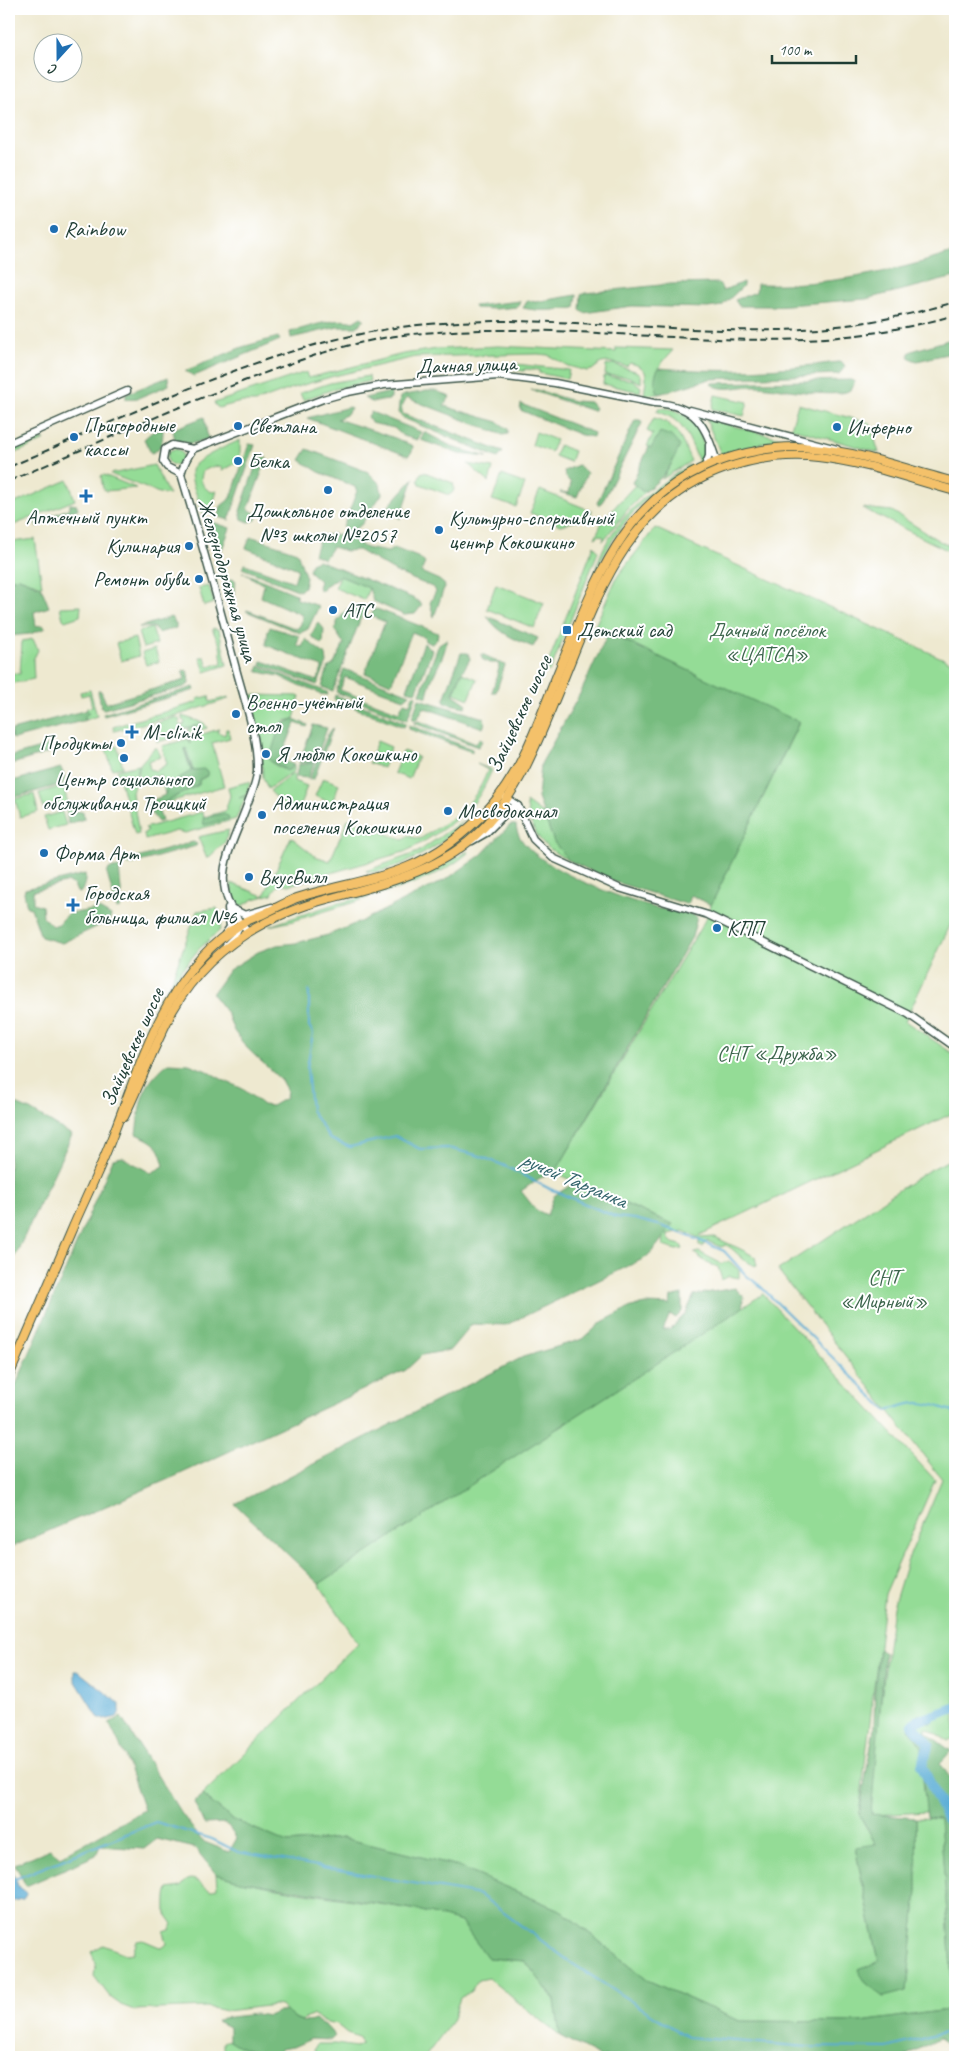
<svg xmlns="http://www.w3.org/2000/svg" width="964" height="2066" font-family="Caveat,sans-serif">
	<rect width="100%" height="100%" fill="#fff"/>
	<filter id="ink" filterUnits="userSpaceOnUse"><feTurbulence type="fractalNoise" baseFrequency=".02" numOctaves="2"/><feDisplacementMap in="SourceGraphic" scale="10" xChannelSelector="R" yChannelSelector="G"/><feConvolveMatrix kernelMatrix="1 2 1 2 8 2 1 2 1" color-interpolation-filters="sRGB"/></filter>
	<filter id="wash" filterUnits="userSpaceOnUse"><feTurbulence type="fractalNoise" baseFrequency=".0096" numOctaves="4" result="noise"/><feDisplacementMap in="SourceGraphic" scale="20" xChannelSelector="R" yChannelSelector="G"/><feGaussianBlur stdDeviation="1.12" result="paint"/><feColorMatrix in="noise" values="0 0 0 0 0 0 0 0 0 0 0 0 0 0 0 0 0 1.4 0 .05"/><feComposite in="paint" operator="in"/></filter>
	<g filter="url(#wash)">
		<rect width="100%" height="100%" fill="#eee9d0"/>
		<g fill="#94dc96" stroke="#5a8c65">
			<path d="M498,346L616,352V348L673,350C662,363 648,376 659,394L644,395C646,377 651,368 630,363L627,366L609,362L601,363L592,370L587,371L568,366L548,355L538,354L416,357L334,376L293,388L255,402H241L218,408L214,403L306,372L308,378L403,354L437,349Z"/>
			<path d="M516,364L569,370L567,379L539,373V370L525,369L524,371L515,370Z"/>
			<path d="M613,364L638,372L641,375V383L629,377L605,375L606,365Z"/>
			<path d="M369,376L370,381L331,390L303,400L300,393L330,383Z"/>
			<path d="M604,376L633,380L641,387L640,392L603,384Z"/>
			<path d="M715,395L748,402L744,416L712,409Z"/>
			<path d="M798,404L870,423L879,453L791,428Z"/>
			<path d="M659,408C682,407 697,423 703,443C706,451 708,458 700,464C688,438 686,420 656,411Z"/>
			<path d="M654,418C677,422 682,442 691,461L662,479L674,460L647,446L653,434L647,431Z"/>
			<path d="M706,419L788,440L759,444L721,454Z"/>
			<path d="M536,432L556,440L551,452L532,445Z"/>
			<path d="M28,439L45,440L9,456V448Z"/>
			<path d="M240,440V461L222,471V468L214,466L203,471C199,480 202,488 212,492L217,491L211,510L202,513C200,501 190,482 191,471C192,460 230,445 240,440Z"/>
			<path d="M559,445L574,451L570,462L555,456Z"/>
			<circle cx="175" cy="457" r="8"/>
			<path d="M468,464L493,468L489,482Z"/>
			<path d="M154,465L169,495L159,493L110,474L114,472L116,473Z"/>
			<path d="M689,465L690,467C640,498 623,519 595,571C608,523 649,490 689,465Z"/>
			<path d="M424,472L453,483C455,488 454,493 449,495L420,484L418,480L421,473Z"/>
			<path d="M104,475L136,488L106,491L103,489L101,476Z"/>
			<path d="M502,475L525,484L516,507L492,500Z"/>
			<path d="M68,480L75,500L9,527V508L15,503Z"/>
			<path d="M635,485L642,491H646L628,509L603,541L604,537L600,535L595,538L603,520Z"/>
			<path d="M540,490L592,511L589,518L560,525L530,513Z"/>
			<path d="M862,508L892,511L939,541L955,547V554Z"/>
			<path d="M655,528L955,664V915L905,1021L955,1055V1112L700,1235L701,1238L715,1237C728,1244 743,1249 755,1257L757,1266C743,1264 738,1251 726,1245L721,1247L707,1241L703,1247L699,1246V1238L683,1231L668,1234V1238L673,1243L681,1245L683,1249L676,1250L663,1246L664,1237L672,1224L555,1173L708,915L711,905L799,723L595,626L617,577Z"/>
			<path d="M35,539L42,586L19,578L9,579V548L12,542Z"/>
			<path d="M594,545L598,552L550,671H545Z"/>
			<path d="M340,576L369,588L364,600L335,588Z"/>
			<path d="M496,584L544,603L534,628L487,609Z"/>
			<path d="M209,586L214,603L204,606L199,588Z"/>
			<path d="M81,606L80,616L65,621L63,619L60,607Z"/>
			<path d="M152,628L157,644L143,648L138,632Z"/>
			<path d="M213,628L219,630L227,665L205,672L200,657H205L208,667L222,663L220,645L213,631Z"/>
			<path d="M135,638L139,656L121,661L116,643Z"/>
			<path d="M33,639L38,650L33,660L34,679L9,684V658L12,673L20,674L22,641Z"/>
			<path d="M155,649L159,662L146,665L142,653Z"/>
			<path d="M462,673L477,679L469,699L454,693Z"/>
			<path d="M90,690L97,716L86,720L84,717L87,708L92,707L89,694L81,696L80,692Z"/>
			<path d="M251,695L300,696L294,719L284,721L272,763L282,769L290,770L294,765V771L268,789L263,778L261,743Z"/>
			<path d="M209,696L210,702L228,697V699L182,714L114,731L113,727L198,702L197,699Z"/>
			<path d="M182,716L204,723L207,728L188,734L189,728L201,724L172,732L173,738L157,742L158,737L154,724L176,717L180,720L179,725L183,726L185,722L182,719Z"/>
			<path d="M219,729L217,732L225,735L226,729H228L230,738L212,743L224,786L159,805L199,785V780L207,776V771L193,770L186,748L184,749L191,771L168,785L165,795L161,775L137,781L140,764L154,748H157L161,757L148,761L150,769L156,771L167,764L162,746L188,739L190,744V738Z"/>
			<path d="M377,741L391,747L383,768L369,763Z"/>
			<path d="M117,746L123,767L112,769L106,749Z"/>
			<path d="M403,751L418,757L409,779L394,773Z"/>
			<path d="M477,764L492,770C486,783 480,797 470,807C456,822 422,844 404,852L289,885C279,882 276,887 272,894L254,899L242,906L233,899L231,883L264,896L291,837L315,856L330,861L348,819L403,840L409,836L420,839C454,817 472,810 488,770Z"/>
			<path d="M139,765L132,793L139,834L135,835L117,770Z"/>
			<path d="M294,773V781L307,786L300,806L289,811L270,791Z"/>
			<path d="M323,778L339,784L332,803L315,796Z"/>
			<path d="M247,782L250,783L246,795L239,798L246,796L236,819L185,833L176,831L145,840L144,833L148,830L145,828L202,812L204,817L225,811L230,796L228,787Z"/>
			<path d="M63,786L68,803L44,810L39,793Z"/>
			<path d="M34,794L38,812L20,817L15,799Z"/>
			<path d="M526,802L544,815L554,842L568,860C539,845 532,833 526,802Z"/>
			<path d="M62,812L66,825L48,830L44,817Z"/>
			<path d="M464,820C458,826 452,834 445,839C432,851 383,877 366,871L418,852Z"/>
			<path d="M229,830L225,842L207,859L198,837Z"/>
			<path d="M468,851L469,852C442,876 406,887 372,896L371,894C407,885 437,869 468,851Z"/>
			<path d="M368,896V898L293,921L269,926L331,905Z"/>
			<path d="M217,908L221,923L220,930L199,949L170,984L197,911Z"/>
			<path d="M955,1157V1737L948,1741L926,1728L927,1812L872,1815L870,1786L893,1607L907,1562L942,1479L778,1270L926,1172Z"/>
			<path d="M699,1252L722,1264L729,1261L739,1270V1278L729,1276L722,1280L718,1267L707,1263L694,1253Z"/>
			<path d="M763,1294L935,1480L885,1594L859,1814L876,1845L855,1848L879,1962L858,1970L907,1991L917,1890L916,1818L940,1819L954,2009L861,2022L739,2021L647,1980L562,1911L454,1865L343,1838L288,1843L232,1819L202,1795L358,1643L319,1584Z"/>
			<path d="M216,1874L240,1881L299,1892L418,1910L461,1922L488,1958L525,1961L555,2000L560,2036L488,1978L478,1980L471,1991L460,1998L452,2021L425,2057H317L314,2049L317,2044H336L356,2047L362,2044L359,2037L347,2033L336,2024L323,2021L312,2015L306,2017L302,2021L290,2016L281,2006L275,2005L226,2011L207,2007L134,2010L121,2005L110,1997L94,1976L96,1963L91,1952L103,1945L126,1954L133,1953L137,1941L143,1940L162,1948L167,1944L164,1932L170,1930L173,1924L166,1914C166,1906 165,1896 168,1889L181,1887C192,1870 200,1885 211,1891L217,1888Z"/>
			<path d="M229,2040C237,2046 251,2050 256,2057H228L223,2048V2042Z"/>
		</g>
		<g fill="#77bc7f" stroke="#4b7c5a">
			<path d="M955,252V277L866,299L774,306H739L735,300L756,292L757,284C824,286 892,273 955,252Z"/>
			<path d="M743,282V286L722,306L708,308L632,306L584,313L580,310L581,295L585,293L670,284L719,283L723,291Z"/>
			<path d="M577,295L575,308C557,310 540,312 523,308L528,300L535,302Z"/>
			<path d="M520,301L518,307L495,309L475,308L474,306Z"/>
			<path d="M361,317L364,319L357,327H338L291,338L290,332C306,328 337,316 353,322Z"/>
			<path d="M278,337L280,340L194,376L185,371L242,347Z"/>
			<path d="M948,340H955V352L917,361L909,358V353L912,351Z"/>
			<path d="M838,362L843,363L845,367L839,374L710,379L659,394C654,386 653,375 659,368C719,373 779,370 838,362Z"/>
			<path d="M168,377L169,385L138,398L126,399V394Z"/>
			<path d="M850,380L854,381C854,383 854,386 852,388C843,402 773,386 757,386C743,385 723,393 711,384L712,383Z"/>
			<path d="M531,390H537L573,401L590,402L595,408L593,411Z"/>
			<path d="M426,391H437L450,397L444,406L498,422L508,429V434L503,435L407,398C402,403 400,408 403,414L503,452L498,458L403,418L398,413L400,397C407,393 417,394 426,391Z"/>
			<path d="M391,392V398H389V400L372,402L364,398Z"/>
			<path d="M521,404L594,433L593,437L581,435L520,410Z"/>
			<path d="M349,407L351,408L346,415L337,419L395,438L413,446L412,452L408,456L307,418Z"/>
			<path d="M371,412L421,432L418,440L403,436L394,428L371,423L368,416Z"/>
			<path d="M204,417L208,439L190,444L175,440L173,431L176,428Z"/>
			<path d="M635,420H640L642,423L604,499L599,506L597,503Z"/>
			<path d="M163,429C163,440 162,450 151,453L144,439L152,432Z"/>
			<path d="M424,432L455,448L488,457L459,454L421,440Z"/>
			<path d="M660,432L671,436L680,446C670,468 665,476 646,491H642L632,483L649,447L651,448Z"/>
			<path d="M249,444L255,445L229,520L219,517V514L221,506L231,498Z"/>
			<path d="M307,449L368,472L380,484L382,494L361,525L348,533L343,527L357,491L355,487L319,472L300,460Z"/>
			<path d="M259,456L267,458L248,509L257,514L256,520L249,522L242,519L240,511Z"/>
			<path d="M578,465L587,473L577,497L560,492L569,493L571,483L565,476L564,471Z"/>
			<path d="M414,478L400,519L388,507Z"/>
			<path d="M70,504L77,505L78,509L59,515L36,527V522L70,508Z"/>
			<path d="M209,521L230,528L221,552L217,556L215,555L208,523Z"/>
			<path d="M333,534L346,536L366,548L388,552L394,548L420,558L425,563L421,572L439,580L445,585L434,617L430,603L436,591L432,587L398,573L358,550L346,551L332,547L324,559L314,554L320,536Z"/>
			<path d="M253,537L297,552L306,578L304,587L300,591L242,568L245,564L294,582L298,569L246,548L250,538Z"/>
			<path d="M318,560L415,599L422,605L415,614L404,615L373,601L369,588L340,576L325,586L323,590H320L318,587L320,581L309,571L311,563Z"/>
			<path d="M242,572L296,594L297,599L319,606L308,629L300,633L246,611L247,610L297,629L301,624L302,615L261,597L264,585Z"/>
			<path d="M19,578L41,587L49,607L34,612L36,626L42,625L46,628L30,634L9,636V580Z"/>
			<path d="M232,579L236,581C233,587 235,592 233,598L227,599L226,582Z"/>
			<path d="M358,606L365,607L333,691L322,687L328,668L334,664L344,644L334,629L337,627V622L347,609Z"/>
			<path d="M377,609L438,633L437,639L432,644L425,641L424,637L412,632L391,684L365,673L385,622L371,616L373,610Z"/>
			<path d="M487,616L538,638L533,647C514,639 498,633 487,616Z"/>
			<path d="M171,617L176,624V628C173,629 161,632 158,633L153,627H139Z"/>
			<path d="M318,622L324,629L323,643L321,644L311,636Z"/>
			<path d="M270,627L299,636L297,645L302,647L305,639L326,655L327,663L317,685L261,665L262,661L317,681L322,669V667L266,645L268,631Z"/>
			<path d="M608,633L799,722L711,905L691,895L689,902L686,904L612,881L568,860L554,842L538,798L541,764L582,690Z"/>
			<path d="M447,639C445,660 429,677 427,697L420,694L439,644Z"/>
			<path d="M424,643L432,650L417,690L416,692L407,690Z"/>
			<path d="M461,653H468L470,659L461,674L453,694L467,704L465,707L445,703L444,699Z"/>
			<path d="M482,654L505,665L496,692H492L499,668L498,663H489L482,659Z"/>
			<path d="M259,666L327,692L328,695L319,694L314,690L295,684L279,676L259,672L257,671Z"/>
			<path d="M344,669L410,694L404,699L345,677L340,690L399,712L404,702L410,704L413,695L416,696L407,720L336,692Z"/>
			<path d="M186,670L188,672L189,684L184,687L104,709H102L98,692L99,690L101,691L106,703L185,680L183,671Z"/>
			<path d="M194,687L195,690L104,716L103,714Z"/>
			<path d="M335,695L406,723L404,727L337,701L334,699Z"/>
			<path d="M419,699L484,718L485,723L483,728L428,709L423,708L418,718L415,720L412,718Z"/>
			<path d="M87,710L89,713L84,717L86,720L13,739L11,737L12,730Z"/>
			<path d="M294,719L308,725L307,727L295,723L281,759L294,765L287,771L269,760L280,725Z"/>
			<path d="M419,721L476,744L480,738L483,740L478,747L414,723Z"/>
			<path d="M313,725L327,728L315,762L299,763Z"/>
			<path d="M409,725L472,749V752L409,729Z"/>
			<path d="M333,728L314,779L309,780L328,734Z"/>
			<path d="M51,745L54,749L51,752L9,765V757Z"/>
			<path d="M185,748L192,770L204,769L208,773L206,776L199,780V784L157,806L162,821L158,822L144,804L165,795L168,785L191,771L184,749Z"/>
			<path d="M314,763L308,778L296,777L298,765Z"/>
			<path d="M61,768L65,778L63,784L15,797L9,796V782Z"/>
			<path d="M68,806L74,811L83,812L84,819L68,824L66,809Z"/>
			<path d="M222,814L228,816L229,819L204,825L203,818Z"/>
			<path d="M510,825H516C517,863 625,900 656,908C669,911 687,910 697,917L692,937L555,1173L540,1178L521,1191L536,1210L547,1215L554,1196L574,1183L673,1224C664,1236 657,1248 645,1258L506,1325L472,1324L450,1350L422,1355L406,1370L178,1475L9,1548V1401L113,1159L122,1157L151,1173L164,1166C159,1145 155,1142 136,1134C141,1099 140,1088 168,1063L189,1064L207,1071L225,1081L243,1089L263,1105L272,1106L286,1098L287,1091L281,1080L247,1048L234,1031L227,1013L212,994L229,970L258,952L277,945L296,943L328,935L362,921L447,879L481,855Z"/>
			<path d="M193,842L197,844L196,846L129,865L127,864V861Z"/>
			<path d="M119,867L122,901L120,908L117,909L107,874L109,869Z"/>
			<path d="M85,874C86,879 84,889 80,893L77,892L74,885L68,882L33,891V903L42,906L43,917L52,926L59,924L67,914L99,909L111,916L109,921L62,943L41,937L31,908L27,907L24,892L25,889Z"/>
			<path d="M9,1101L30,1110L72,1135L9,1269Z"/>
			<path d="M735,1288L744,1297L742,1308L319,1584L235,1504L523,1357L583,1339L602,1322L631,1307L645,1304L670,1305L671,1297L682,1294V1312L676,1318L670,1314L663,1330H670L686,1313L694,1295Z"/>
			<path d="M879,1649L885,1652L871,1814L916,1818L917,1890L907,1991L884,1997L866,1983L858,1970L879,1961L855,1847L876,1844L859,1814L874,1729L875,1685Z"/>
			<path d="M121,1717L179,1810L202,1841L229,1852L237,1838L226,1823L204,1824L194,1802L202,1795L232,1819L288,1843L343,1838L454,1865L562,1911L647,1980L739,2021L861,2022L954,2009L940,1819L927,1818L922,1772V1747L909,1729L912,1722L951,1751L940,1763L955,1785V2057H949L948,2045L939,2039L903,2057H601L560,2036L555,2000L525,1961L488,1958L461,1922L418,1910L240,1881L216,1874L195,1848L157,1839L144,1849L100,1846L96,1855L26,1886L15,1864L50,1849L60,1857L144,1810L125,1756L109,1723Z"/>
			<path d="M279,2011H286C293,2019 305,2025 315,2020L326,2026L335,2036L331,2040L311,2039L293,2047L280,2049L281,2057H269L266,2054C249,2050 245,2051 229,2040V2027L217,2021L223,2018L255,2014L268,2016Z"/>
		</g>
		<g fill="#59acd5" stroke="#3c7484">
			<path d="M75,1671H78L120,1704V1711L117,1717L104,1720L98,1717L75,1680Z"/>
			<path d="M940,1712L941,1715L934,1718L932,1723L916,1722L913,1719C918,1713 921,1715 928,1716C932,1716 936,1714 940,1712Z"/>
			<path d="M9,1860L18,1886L27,1893L23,1899L9,1902Z"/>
		</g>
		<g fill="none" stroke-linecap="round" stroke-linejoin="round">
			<g stroke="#59acd5" stroke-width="2">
				<path d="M309,990V1026L313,1033L307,1068L311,1110L330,1139L350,1147L395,1136L420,1149L448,1148L480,1156L505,1166L550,1189L616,1217L635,1219L662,1226L696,1239L724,1251L747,1276L759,1285L887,1411C915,1400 924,1401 952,1411L955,1416"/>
				<path d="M15,1879L156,1822L212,1839L238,1852L480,1895L573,1964L687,2037L809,2047L887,2048L955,2030"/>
			</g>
			<path stroke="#59acd5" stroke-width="10" d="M955,1708L917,1721L913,1725L929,1744L922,1766L955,1836"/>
		</g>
	</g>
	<g filter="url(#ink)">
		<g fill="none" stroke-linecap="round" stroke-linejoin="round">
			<defs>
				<g id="minor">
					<path d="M690,410L837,449"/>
					<path d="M9,443L127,391"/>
					<path d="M193,449C188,456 183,467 181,474C200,537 218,601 235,665C244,700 258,736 257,772C256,784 251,794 247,805C228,857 206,883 247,931"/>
					<path d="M705,466L709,456V445"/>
					<path d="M181,474L167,467L163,461L165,449L172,445L193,449L323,399L348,392L384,385L498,376L555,383L654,403C697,405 705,425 717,462"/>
					<path d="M505,797L518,806L533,839L553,858L619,888L708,915L908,1014L955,1047"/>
					<path d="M472,841L486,833L511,808L518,806"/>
					<path d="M233,909L245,915L272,907"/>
					<path d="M225,934L230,927L228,908"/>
					<path d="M226,945L234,937L240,925"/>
				</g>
				<g id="major">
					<path d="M124,1117C141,1082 155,1044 173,1010C208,949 265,915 331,898C382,885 435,872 475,836C517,798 536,746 557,695C595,604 623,503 726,468C756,458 787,453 818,457C865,462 910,479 955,491"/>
					<path d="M9,1376C29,1329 49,1282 70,1234C83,1203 99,1172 111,1140C142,1061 165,972 241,924C247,920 254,918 261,915C272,910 283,904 294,899C331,886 371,882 407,867C440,854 466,833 490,807C524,769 540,716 559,670C596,581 624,492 725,459C753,450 783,445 812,448C861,452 908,470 955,482"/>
				</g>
			</defs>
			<use href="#minor" stroke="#3e574b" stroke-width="9"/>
			<use href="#major" stroke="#3e574b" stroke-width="10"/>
			<use href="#minor" stroke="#fff" stroke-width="6"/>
			<use href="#major" stroke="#f4c16a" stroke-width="8"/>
			<g stroke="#1f3d34" stroke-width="2" stroke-dasharray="8 4" stroke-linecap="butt">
				<path d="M9,467C145,409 279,337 429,324C545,314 661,333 777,330C838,329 897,319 955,302"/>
				<path d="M9,481C87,448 164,412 244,381C295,361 348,342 403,335C543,319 685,347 825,338C869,335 913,327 955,315"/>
			</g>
		</g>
	</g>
	<g fill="#1f6fb2" stroke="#fff" stroke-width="2">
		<circle cx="54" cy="229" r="5"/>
		<circle cx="238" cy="426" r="5"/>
		<circle cx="837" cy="427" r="5"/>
		<circle cx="74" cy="437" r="5"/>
		<circle cx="238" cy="461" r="5"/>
		<circle cx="328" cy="490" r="5"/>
		<path d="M83.5 488.5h5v5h5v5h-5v5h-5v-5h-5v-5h5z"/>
		<circle cx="439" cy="530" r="5"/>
		<circle cx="189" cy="546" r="5"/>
		<circle cx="199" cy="579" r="5"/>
		<circle cx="333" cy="610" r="5"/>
		<rect x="562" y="625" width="10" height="10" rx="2.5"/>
		<circle cx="236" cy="714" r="5"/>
		<path d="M129.5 724.5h5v5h5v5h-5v5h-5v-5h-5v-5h5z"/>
		<circle cx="121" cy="743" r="5"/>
		<circle cx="266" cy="754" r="5"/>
		<circle cx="124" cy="758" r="5"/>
		<circle cx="448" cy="811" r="5"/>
		<circle cx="262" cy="815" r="5"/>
		<circle cx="44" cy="853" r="5"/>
		<circle cx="249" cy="877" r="5"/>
		<path d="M70.5 897.5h5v5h5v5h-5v5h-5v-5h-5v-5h5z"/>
		<circle cx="717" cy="928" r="5"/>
	</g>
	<g text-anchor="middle" stroke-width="4" stroke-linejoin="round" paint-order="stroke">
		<g font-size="21" fill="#1f3d34" stroke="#fff" text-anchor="start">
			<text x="64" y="236">Rainbow</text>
			<text x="84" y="432">Пригородные<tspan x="84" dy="24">кассы</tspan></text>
			<text x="248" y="433">Светлана</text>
			<text x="847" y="434">Инферно</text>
			<text x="248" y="468">Белка</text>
			<text x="328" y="518" text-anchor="middle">Дошкольное отделение<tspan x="328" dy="24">№3 школы №2057</tspan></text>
			<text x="86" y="524" text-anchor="middle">Аптечный пункт</text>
			<text x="449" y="525">Культурно-спортивный<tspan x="449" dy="24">центр Кокошкино</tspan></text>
			<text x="179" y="553" text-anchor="end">Кулинария</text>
			<text x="189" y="586" text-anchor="end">Ремонт обуви</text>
			<text x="343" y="617">АТС</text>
			<text x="577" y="637">Детский сад</text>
			<text x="246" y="709">Военно-учётный<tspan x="246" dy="24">стол</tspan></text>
			<text x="143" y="739">M-clinik</text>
			<text x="111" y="750" text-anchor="end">Продукты</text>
			<text x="276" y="761">Я люблю Кокошкино</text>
			<text x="124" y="786" text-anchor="middle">Центр социального<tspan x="124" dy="24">обслуживания Троицкий</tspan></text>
			<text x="272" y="810">Администрация<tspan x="272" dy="24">поселения Кокошкино</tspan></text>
			<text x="458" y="818">Мосводоканал</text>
			<text x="54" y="860">Форма Арт</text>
			<text x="259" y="884">ВкусВилл</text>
			<text x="84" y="900">Городская<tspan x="84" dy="24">больница, филиал №6</tspan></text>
			<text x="727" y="935">КПП</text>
		</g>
		<g font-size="21" fill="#1f3d34" stroke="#fff">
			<text transform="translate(466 365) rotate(-2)" y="7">Дачная улица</text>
			<text transform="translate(228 580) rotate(74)" y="7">Железнодорожная улица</text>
			<text transform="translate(519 714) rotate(-65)" y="7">Зайцевское шоссе</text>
			<text transform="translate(132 1047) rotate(-66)" y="7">Зайцевское шоссе</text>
		</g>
		<g font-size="21" fill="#3c654c" stroke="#fff">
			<text x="767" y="637">Дачный посёлок<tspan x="767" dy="24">«ЦАТСА»</tspan></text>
			<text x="777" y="1060">СНТ «Дружба»</text>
			<text x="884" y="1284">СНТ<tspan x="884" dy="24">«Мирный»</tspan></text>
		</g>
		<g font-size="22" font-style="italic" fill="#33646c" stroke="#fff">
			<text transform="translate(574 1179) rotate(23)" y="8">ручей Тарзанка</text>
		</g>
	</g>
	<rect width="964" height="2066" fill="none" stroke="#fff" stroke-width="30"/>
	<g transform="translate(58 58) rotate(201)"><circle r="24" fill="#ffffff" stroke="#a5b1ae"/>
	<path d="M0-4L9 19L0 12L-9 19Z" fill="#1f6fb2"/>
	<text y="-8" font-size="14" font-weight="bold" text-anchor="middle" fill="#1f3d34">С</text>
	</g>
	<path d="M772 55v8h84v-8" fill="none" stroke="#1f3d34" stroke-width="2.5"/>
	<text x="779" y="55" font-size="15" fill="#1f3d34" stroke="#ffffff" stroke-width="4" paint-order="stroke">100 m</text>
</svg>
